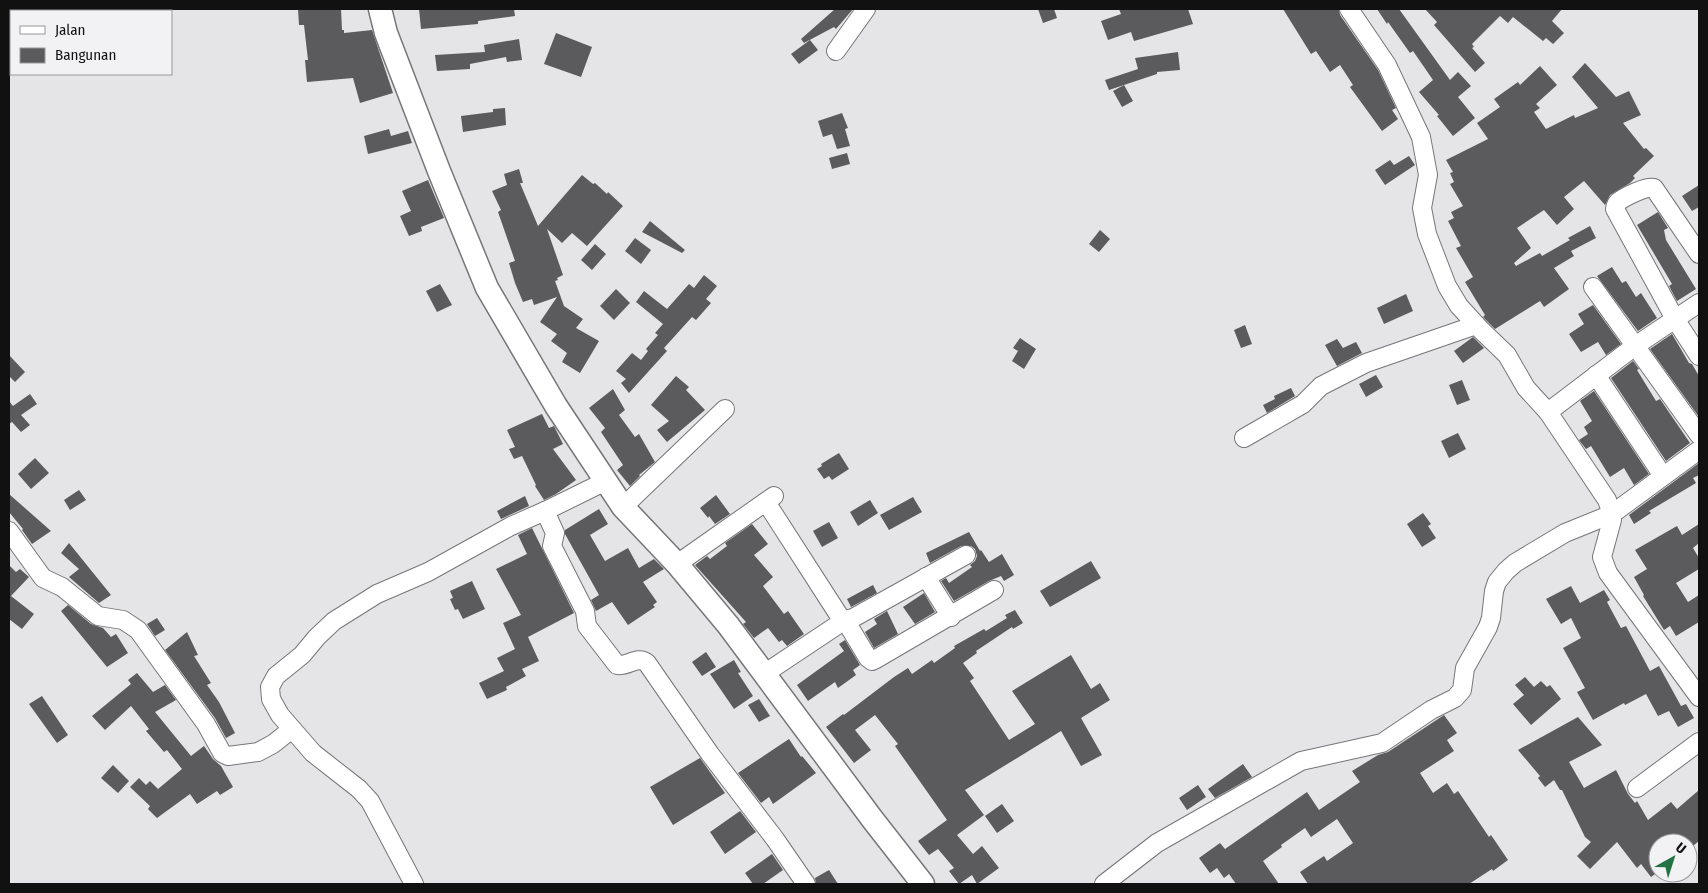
<svg xmlns="http://www.w3.org/2000/svg" width="1708" height="893" font-family="'Fira Sans Condensed',sans-serif">
	<rect width="100%" height="100%" fill="#e5e4e7"/>
	<g fill="#5b5a5d">
		<path d="M298,9H341L342,30H344V33L372,30L393,93L360,103L353,78L307,82L305,60H308L304,25H299Z"/>
		<path d="M419,9H514L515,16L478,21V24L421,29Z"/>
		<path d="M835,9H853L836,29L834,27L804,43L801,39Z"/>
		<path d="M1038,9H1054L1057,18L1043,23Z"/>
		<path d="M1119,9H1188L1193,24L1134,41L1131,32L1108,40L1101,21L1121,14Z"/>
		<path d="M1283,9H1339L1340,15L1378,70L1396,108L1392,110L1398,119L1382,131L1350,87L1353,85L1340,65L1330,72L1316,51L1311,54Z"/>
		<path d="M1377,9H1399L1450,80L1458,72L1471,86L1458,97L1475,118L1453,136L1437,116L1439,115L1419,92L1433,80L1413,51L1410,53L1388,22L1387,24Z"/>
		<path d="M1425,9H1562L1552,21L1564,33L1553,44L1546,38L1543,41L1513,17L1508,23L1500,16L1472,44L1474,47L1472,48L1485,63L1475,72L1434,25L1437,22Z"/>
		<path d="M556,33L592,47L581,77L544,64Z"/>
		<path d="M519,39L522,60L507,62L506,57L470,64V69L437,71L435,55L485,52L484,45Z"/>
		<path d="M810,40L818,50L799,64L791,54Z"/>
		<path d="M1178,52L1180,70L1157,72V74L1109,90L1105,80L1138,69L1135,58Z"/>
		<path d="M1585,63L1616,97L1629,91L1641,115L1623,123L1644,149L1646,148L1654,156L1633,176L1635,178L1630,183L1610,195L1605,205L1584,181L1564,197L1574,209L1557,225L1544,210L1517,228L1531,248L1514,263L1516,266L1540,253L1542,256L1570,240L1568,238L1590,226L1596,238L1571,251L1574,256L1554,268L1569,289L1544,307L1540,301L1495,329L1483,317L1485,315L1465,282L1473,277L1456,248L1461,246L1448,221L1454,218L1451,212L1463,206L1450,184L1454,182L1450,173L1453,172L1446,160L1488,139L1477,123L1500,107L1494,99L1518,82L1520,85L1540,66L1557,85L1536,104L1540,108L1534,112L1546,129L1574,115L1575,118L1598,108L1572,77Z"/>
		<path d="M1124,85L1133,101L1122,107L1113,91Z"/>
		<path d="M505,108L506,125L463,132L461,116L493,112V109Z"/>
		<path d="M842,113L848,128L845,129L850,146L837,149L832,134L823,137L818,121Z"/>
		<path d="M389,129L391,136L408,131L412,143L368,154L364,136Z"/>
		<path d="M847,153L850,164L832,169L829,158Z"/>
		<path d="M1409,156L1415,165L1385,185L1375,170L1390,160L1394,165Z"/>
		<path d="M519,169L523,183H520L538,226L582,175L593,184L595,183L607,194L608,192L623,206L587,246L572,233L562,243L547,229L563,275L557,278L558,280L555,281L564,306L583,319L576,328L599,341L580,373L562,362L567,353L551,341L557,334L540,322L557,297L534,305L532,299L523,302L515,283L509,263L515,261L498,212L501,210L492,191L507,185L504,174Z"/>
		<path d="M428,180L444,218L421,227L422,231L409,236L400,216L411,211L402,191Z"/>
		<path d="M1699,185V207L1692,211L1682,196Z"/>
		<path d="M1658,212L1668,228L1664,230L1666,240L1696,289L1677,301L1669,286L1672,284L1637,225Z"/>
		<path d="M650,221L685,250L682,253L642,232Z"/>
		<path d="M1100,230L1110,239L1099,252L1089,244Z"/>
		<path d="M635,238L651,250L641,264L625,251Z"/>
		<path d="M595,244L606,254L592,270L581,260Z"/>
		<path d="M1612,267L1622,283L1626,281L1636,297L1641,293L1657,318L1638,331L1597,276Z"/>
		<path d="M704,275L717,286L706,299L711,303L696,320L692,317L664,348L667,351L629,393L621,383L626,379L616,371L632,353L641,360L648,351L646,349L658,335L655,333L663,324L636,302L644,291L667,309L689,284L694,288Z"/>
		<path d="M440,284L452,305L437,312L426,291Z"/>
		<path d="M616,289L630,303L614,320L600,306Z"/>
		<path d="M1406,294L1413,311L1384,324L1377,308Z"/>
		<path d="M1593,305L1621,344L1606,355L1598,342L1581,352L1569,334L1584,324L1578,314Z"/>
		<path d="M1245,325L1252,344L1241,348L1234,330Z"/>
		<path d="M1672,334L1689,363L1692,364L1699,376V417L1650,349Z"/>
		<path d="M1473,337L1484,348L1463,363L1454,351Z"/>
		<path d="M1020,338L1036,349L1024,369L1012,361L1018,351L1013,348Z"/>
		<path d="M1337,339L1343,348L1356,342L1362,353L1337,366L1325,345Z"/>
		<path d="M9,355L25,372L15,382L9,376Z"/>
		<path d="M1633,361L1639,369L1637,370L1656,401L1660,399L1690,443L1666,461L1611,378Z"/>
		<path d="M1376,375L1383,387L1366,397L1359,384Z"/>
		<path d="M676,376L689,387L686,390L705,410L667,442L657,430L669,421L651,405Z"/>
		<path d="M1462,380L1470,400L1457,405L1449,385Z"/>
		<path d="M1291,388L1295,396L1267,413L1263,405L1275,399L1274,396Z"/>
		<path d="M613,389L625,410L619,415L635,437L639,434L655,462L639,475L640,476L630,486L617,470L623,465L601,432L605,428L589,408Z"/>
		<path d="M1594,391L1649,474L1634,485L1624,468L1610,477L1591,446L1586,449L1579,440L1588,434L1584,427L1592,421L1580,401Z"/>
		<path d="M30,394L37,404L21,415L30,425L21,432L12,422L9,424V401L13,406Z"/>
		<path d="M542,414L549,428L554,426L563,444L553,449L576,480L556,494L544,500L535,486L536,485L522,456L514,459L509,449L515,447L507,430Z"/>
		<path d="M1458,433L1466,449L1449,458L1441,441Z"/>
		<path d="M839,453L849,469L832,480L829,476L824,479L817,469L822,466L821,464Z"/>
		<path d="M35,458L49,473L31,489L18,474Z"/>
		<path d="M1699,463V475L1693,478L1696,483L1649,511L1651,513L1634,524L1629,515Z"/>
		<path d="M79,490L86,500L70,510L64,500Z"/>
		<path d="M9,494L51,531L32,544L22,530L23,529L9,512Z"/>
		<path d="M716,495L730,514L715,524L709,516L708,518L700,508Z"/>
		<path d="M525,496L529,506L501,519L497,511Z"/>
		<path d="M913,497L922,512L889,530L880,515Z"/>
		<path d="M870,500L878,513L858,526L850,512Z"/>
		<path d="M599,509L608,524L590,535L605,561L628,548L639,568L654,559L664,569L643,582L657,602L653,605L655,607L628,625L612,602L596,611L591,600L599,595L565,534V530Z"/>
		<path d="M1423,513L1431,524L1428,526L1436,538L1422,547L1407,524Z"/>
		<path d="M829,522L838,538L822,547L813,531Z"/>
		<path d="M752,524L768,544L754,555L773,577L763,586L784,614L788,611L804,634L787,646L782,640L779,642L768,628L754,638L743,624L746,622L695,565L707,556L710,559L727,546L725,543Z"/>
		<path d="M1699,524V543L1693,548L1699,558V569L1676,583L1688,602L1699,595V622L1676,636L1670,626L1664,630L1643,596L1644,595L1634,577L1647,569L1635,550L1677,526L1682,535Z"/>
		<path d="M532,528L574,613L528,637L539,661L522,669L526,676L506,687L507,690L487,699L479,683L504,671L497,658L515,649L503,623L521,615L496,569L527,554L518,535Z"/>
		<path d="M969,532L980,551L981,550L989,562L1002,554L1014,575L1004,581L1001,576L989,581L954,601L941,581L946,578L949,583L972,567L970,565L975,561L977,556L975,549L971,546H961L930,563L926,553Z"/>
		<path d="M69,543L111,595L99,603L69,577L79,569L61,553Z"/>
		<path d="M1091,561L1101,578L1050,607L1040,591Z"/>
		<path d="M9,565L16,572L20,569L29,577L11,596L34,614L22,629L9,619Z"/>
		<path d="M472,581L485,609L463,619L458,609L455,610L450,599L453,598L450,591Z"/>
		<path d="M873,585L877,593L851,607L847,599Z"/>
		<path d="M1571,586L1580,603L1604,590L1610,600L1607,602L1621,628L1626,626L1650,671L1659,666L1681,706L1686,704L1694,718L1678,727L1669,711L1658,716L1646,694L1625,705L1624,703L1593,720L1577,692L1585,688L1563,648L1581,638L1571,618L1561,624L1546,599Z"/>
		<path d="M924,593L935,612L915,624L903,607Z"/>
		<path d="M68,605L91,624L103,628L111,637L116,634L128,653L107,667L61,611Z"/>
		<path d="M1015,610L1023,623L1013,629L1012,627L976,651L977,653L963,663L974,678L970,681L1009,740L1035,724L1012,691L1071,655L1091,689L1100,683L1110,700L1081,718L1102,755L1081,766L1061,731L965,790L984,815L957,835L973,854L982,846L999,868L977,884L972,875L959,884L949,871L954,868L938,849L929,855L918,841L947,820L895,746L898,744L875,715L855,730L871,750L854,763L826,727L843,714L844,715L894,677L908,668L912,674L932,660L934,663L955,648L954,646L984,629L986,631L1007,618L1005,615Z"/>
		<path d="M887,611L898,634L874,648L865,632L877,624L874,619Z"/>
		<path d="M157,618L165,630L155,636L147,624Z"/>
		<path d="M187,632L198,655L194,656L211,683L207,685L219,702L235,733L226,738L215,718L165,650Z"/>
		<path d="M845,640L860,665L853,670L856,675L838,688L835,682L808,701L797,685L844,651L839,644Z"/>
		<path d="M706,652L716,667L702,676L692,662Z"/>
		<path d="M734,660L741,672L738,673L753,696L734,709L710,674Z"/>
		<path d="M137,673L153,692L165,685L176,700L155,712L191,756L204,746L213,759L221,766L233,787L220,795L217,791L197,804L190,794L157,818L148,809L150,806L130,787L139,778L146,785L150,781L158,789L182,769L167,750L164,752L146,731L149,729L131,706L105,730L92,716L131,684L128,680Z"/>
		<path d="M1525,677L1534,687L1541,681L1547,687L1550,685L1561,699L1531,725L1513,704L1524,695L1515,685Z"/>
		<path d="M42,696L68,735L57,743L29,704Z"/>
		<path d="M759,699L770,716L759,722L748,705Z"/>
		<path d="M1444,715L1457,733L1447,740L1454,751L1420,773L1433,793L1447,783L1454,794L1458,791L1489,837L1491,835L1508,860L1493,871L1492,869L1469,884H1308L1300,872L1324,856L1327,861L1353,843L1337,819L1311,837L1305,828L1281,845L1282,847L1263,861L1279,884H1236L1229,874L1224,878L1217,868L1210,873L1199,858L1220,843L1225,849L1307,792L1319,810L1360,782L1352,771L1378,755L1388,752Z"/>
		<path d="M1578,717L1602,745L1569,762L1584,788L1616,770L1628,794L1635,803L1637,801L1648,820L1671,802L1677,809L1699,790V841L1688,850V843H1658V872L1651,877L1641,864L1637,868L1617,842L1590,869L1577,856L1591,842L1585,837L1562,790H1560L1554,780L1545,787L1538,778L1540,776L1518,750Z"/>
		<path d="M789,739L801,757L802,756L816,773L773,804L769,797L761,803L738,773Z"/>
		<path d="M700,758L725,793L673,825L650,787Z"/>
		<path d="M1243,764L1252,777L1215,798L1208,789Z"/>
		<path d="M113,765L129,781L118,793L101,778Z"/>
		<path d="M1198,785L1206,797L1187,810L1179,798Z"/>
		<path d="M1002,804L1014,821L997,833L985,816Z"/>
		<path d="M740,811L756,832L725,854L710,832Z"/>
		<path d="M772,854L783,870L763,884H753L745,873Z"/>
		<path d="M829,870L838,884H816L815,878Z"/>
	</g>
	<g fill="none" stroke-linecap="round" stroke-linejoin="round">
		<defs>
			<g id="minor">
				<path d="M1349,9L1387,65L1421,137L1428,175L1422,208L1427,234L1447,286L1459,306L1481,330L1507,355L1526,388L1548,412L1607,500L1612,514V520L1602,557L1608,573L1699,697"/>
				<path d="M836,51L866,9"/>
				<path d="M1699,254L1654,188C1648,185 1624,197 1618,202C1615,205 1616,206 1615,209L1675,319L1699,356"/>
				<path d="M1593,287L1699,435"/>
				<path d="M1596,375L1663,476"/>
				<path d="M1548,412L1635,346L1699,303"/>
				<path d="M1244,438L1303,404L1321,386L1366,363L1476,325"/>
				<path d="M606,481L545,511L555,533L552,546L554,550L585,611L587,626L617,665C628,667 637,655 647,663L710,754L775,839L806,884"/>
				<path d="M766,502L840,617L845,620L853,618L966,555"/>
				<path d="M623,507L725,409"/>
				<path d="M9,531L43,578L62,587L98,616L123,620L138,630L206,724L222,753L228,756L258,752L273,744L292,729"/>
				<path d="M677,564L774,496"/>
				<path d="M926,577L951,617"/>
				<path d="M764,674L845,620L868,658L872,661L876,659L994,590"/>
				<path d="M1637,788L1699,742"/>
				<path d="M414,884L370,801L359,789L313,753L280,715L271,699L270,687L276,676L302,655L317,637L334,621L377,594L428,572L511,526L545,511"/>
				<path d="M1104,884L1157,843L1301,761L1382,743L1431,710L1455,698L1462,690L1465,668L1488,627L1491,618L1494,591L1497,582L1506,571L1515,563L1565,533L1612,514L1699,450"/>
			</g>
			<path id="major" d="M380,9L386,33L439,171L487,288L556,406L623,507L677,564L728,625L873,820L923,884"/>
		</defs>
		<use href="#minor" stroke="#767578" stroke-width="20"/>
		<use href="#major" stroke="#767578" stroke-width="25"/>
		<use href="#minor" stroke="#fff" stroke-width="18"/>
		<use href="#major" stroke="#fff" stroke-width="22"/>
	</g>
	<rect width="1708" height="893" fill="none" stroke="#121112" stroke-width="20"/>
	<rect x="10" y="10" width="162" height="65" fill="#f2f1f4" stroke="#98979a"/>
	<rect x="20" y="26" width="25" height="8" fill="#ffffff" stroke="#98979a"/>
	<text x="55" y="35" font-size="15" fill="#121112">Jalan</text>
	<rect x="20" y="48" width="25" height="15" fill="#5b5a5d" stroke="#98979a"/>
	<text x="55" y="60" font-size="15" fill="#121112">Bangunan</text>
	<g transform="translate(1673 858) rotate(39)"><circle r="24" fill="#f2f1f4" stroke="#98979a"/>
	<path d="M0-4L9 19L0 12L-9 19Z" fill="#237243"/>
	<text y="-8" font-size="14" font-weight="bold" text-anchor="middle" fill="#121112">U</text>
	</g>
</svg>
